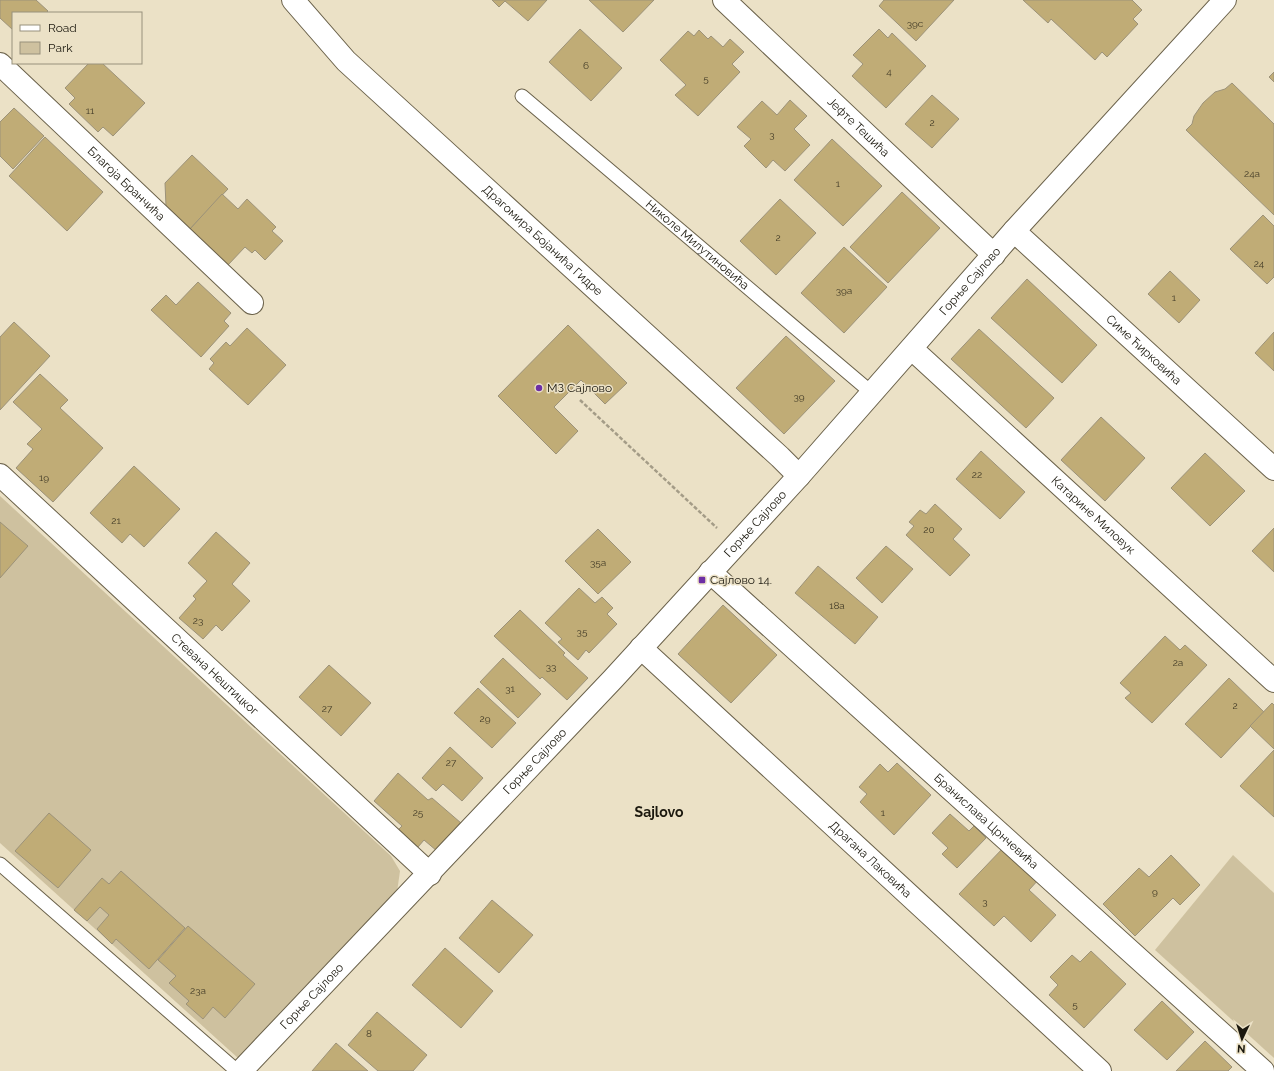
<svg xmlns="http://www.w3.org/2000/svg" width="1274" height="1071" font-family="Raleway,sans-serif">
	<rect width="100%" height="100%" fill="#ebe1c6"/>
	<g fill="#cec19f">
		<path d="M0,496L391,856L400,871L397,892L238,1058L0,843Z"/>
		<path d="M1233,855L1274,893V1058L1155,950Z"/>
	</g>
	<g fill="#c0ac76" stroke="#9c9279">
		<path d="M0,0H36L48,11L46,13H13V30L0,18Z"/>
		<path d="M492,0H547L528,21L505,1L499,7Z"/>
		<path d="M589,0H654L623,32Z"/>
		<path d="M884,0H954L916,41L879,6Z"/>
		<path d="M1023,0H1132L1142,10L1133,19L1138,24L1107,57L1102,52L1095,60L1051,19L1048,23Z"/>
		<path d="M580,29L622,68L591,101L549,62Z"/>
		<path d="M879,29L888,38L892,33L926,66L886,108L852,76L863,64L853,55Z"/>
		<path d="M699,30L708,39L711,36L723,47L730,39L744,52L732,64L740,72L698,116L675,95L686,85L660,60L688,31L694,36Z"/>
		<path d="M89,63H102L145,103L113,136L103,127L98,132L69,104L75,98L65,88Z"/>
		<path d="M1274,72V82L1269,77Z"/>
		<path d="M1232,83L1274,124V215L1186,130L1192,124L1194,116L1203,103L1215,92L1225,89Z"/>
		<path d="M932,95L959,119L932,148L905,124Z"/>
		<path d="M790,100L807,116L794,129L810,145L785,171L773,160L766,168L744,146L751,139L737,127L762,101L777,115Z"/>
		<path d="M14,108L44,136L13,169L0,156V122Z"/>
		<path d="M45,137L103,192L67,231L9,176Z"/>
		<path d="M832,139L882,186L843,226L794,180Z"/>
		<path d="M192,155L228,189L190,229L166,206L165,183Z"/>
		<path d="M902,192L940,228L888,283L850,247Z"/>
		<path d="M222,194L238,209L247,199L276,227L272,231L283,241L265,260L255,250L252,253L245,247L228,265L190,229Z"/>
		<path d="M780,199L816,233L776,275L740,241Z"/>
		<path d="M1263,215L1274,226V277L1267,284L1230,249Z"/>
		<path d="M844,247L887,287L844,333L801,293Z"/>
		<path d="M1170,271L1200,300L1179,323L1148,294Z"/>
		<path d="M1027,279L1097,345L1062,383L991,318Z"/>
		<path d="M198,282L231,313L224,321L229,326L201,357L151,310L166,295L176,305Z"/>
		<path d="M14,322L50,356L0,410V337Z"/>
		<path d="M568,325L627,383L605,404L581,380L554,407L578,431L556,454L498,396Z"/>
		<path d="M247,328L286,365L248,405L209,369L214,363L210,359L226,342L230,346Z"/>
		<path d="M979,329L1054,398L1026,428L951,359Z"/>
		<path d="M1274,332V371L1255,353Z"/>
		<path d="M786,336L835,381L784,434L736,388Z"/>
		<path d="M40,374L68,400L60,408L103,448L53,502L16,468L33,449L27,444L42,429L13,402Z"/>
		<path d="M1101,417L1145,458L1105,501L1061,460Z"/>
		<path d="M981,451L1025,492L1000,519L956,479Z"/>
		<path d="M1205,453L1245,491L1210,526L1171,488Z"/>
		<path d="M134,466L180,509L144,547L130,534L122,543L90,513Z"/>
		<path d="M935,504L962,529L953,539L970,555L950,576L906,535L914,526L909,522L920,510L926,514Z"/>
		<path d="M0,522L28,546L0,578Z"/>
		<path d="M1274,528V572L1252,551Z"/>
		<path d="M598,529L631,562L598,594L565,561Z"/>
		<path d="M216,532L250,563L232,584L250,601L222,631L216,625L203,639L179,618L196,599L193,596L207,581L188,563Z"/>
		<path d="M886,546L913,569L882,603L856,578Z"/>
		<path d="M818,566L878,617L855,644L795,593Z"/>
		<path d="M579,588L595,603L602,597L613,608L607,614L617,624L589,653L586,650L578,660L558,642L562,639L545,623Z"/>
		<path d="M723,605L777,655L731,703L678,654Z"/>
		<path d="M520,610L565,653L563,655L588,678L567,700L542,677L540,679L494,636Z"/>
		<path d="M1165,636L1180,650L1185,645L1207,665L1152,723L1125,698L1131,693L1120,683Z"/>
		<path d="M503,658L541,694L518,718L480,682Z"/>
		<path d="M329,665L371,703L341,736L299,697Z"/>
		<path d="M1229,678L1264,712L1221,758L1185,724Z"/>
		<path d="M478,688L516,723L492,748L454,713Z"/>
		<path d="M1272,703L1274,705V749L1250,726Z"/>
		<path d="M450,747L483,778L462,801L443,784L436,791L422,778Z"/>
		<path d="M1274,750V817L1240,786Z"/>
		<path d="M897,763L931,795L894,835L860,802L867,794L859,787L880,764L888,772Z"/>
		<path d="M398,773L428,800L432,798L461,823L437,851L424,840L418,847L398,830L402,826L374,801Z"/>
		<path d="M49,813L91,850L58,888L15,851Z"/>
		<path d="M950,814L969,831L974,826L986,838L957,868L942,854L948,848L932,833Z"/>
		<path d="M1005,846L1040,878L1029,890L1056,915L1031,942L1004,916L994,926L959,894Z"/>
		<path d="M1171,855L1200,885L1180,905L1173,898L1135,936L1103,904L1139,868L1149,877Z"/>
		<path d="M121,871L185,928L149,969L116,939L112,944L97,929L109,915L100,907L87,921L74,910L102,878L109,884Z"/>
		<path d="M492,900L533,935L499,973L459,938Z"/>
		<path d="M188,926L255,984L225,1018L213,1007L203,1019L186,1004L189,1001L169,983L176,976L158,960Z"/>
		<path d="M445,948L493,991L461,1028L412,985Z"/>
		<path d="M1091,951L1126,984L1084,1028L1049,995L1058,985L1050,977L1072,955L1080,962Z"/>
		<path d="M1162,1001L1194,1032L1167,1060L1134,1030Z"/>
		<path d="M377,1012L427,1055L413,1071H378L348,1045Z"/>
		<path d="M1205,1041L1232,1067L1228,1071H1176Z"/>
		<path d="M336,1043L368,1071H312Z"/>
	</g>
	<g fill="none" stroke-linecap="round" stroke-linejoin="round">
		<defs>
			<g id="service">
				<path id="s1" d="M522,96L872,393"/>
				<path d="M0,864L237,1071"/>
			</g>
			<g id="minor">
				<path id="s2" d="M293,0L346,61L780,457L799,476"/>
				<path id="s3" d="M724,0L994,255"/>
				<path id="s4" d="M0,64L252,303"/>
				<path id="s5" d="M1014,231L1274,469"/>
				<path id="s6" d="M912,349L1274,681"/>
				<path id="s7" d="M0,475L430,874"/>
				<path id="s8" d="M710,572L1263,1071"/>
				<path id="s9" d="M641,648L1100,1071"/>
				<path id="s10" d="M241,1071L613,679L799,476L1014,231L1225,0"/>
			</g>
		</defs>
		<use href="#service" stroke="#6a614a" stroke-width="15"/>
		<use href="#minor" stroke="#6a614a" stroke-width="24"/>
		<path stroke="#a49c87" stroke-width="2.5" stroke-dasharray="4 2" stroke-linecap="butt" d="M580,400L717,528"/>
		<use href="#service" stroke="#fff" stroke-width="13"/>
		<use href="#minor" stroke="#fff" stroke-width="22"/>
	</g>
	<g fill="#6d2fa5" stroke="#ebe1c6" stroke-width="1.5">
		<circle cx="539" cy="388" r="4"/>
		<rect x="698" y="576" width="8" height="8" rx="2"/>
	</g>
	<g text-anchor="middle" stroke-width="3" stroke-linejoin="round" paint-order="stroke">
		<g font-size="10" fill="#443d28">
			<text x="915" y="27">39c</text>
			<text x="586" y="69">6</text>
			<text x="889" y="75">4</text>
			<text x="706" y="82">5</text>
			<text x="90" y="114">11</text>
			<text x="932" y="126">2</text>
			<text x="772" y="138">3</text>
			<text x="1252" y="177">24a</text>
			<text x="838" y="187">1</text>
			<text x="778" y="241">2</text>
			<text x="1259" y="267">24</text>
			<text x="844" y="294">39a</text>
			<text x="1174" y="301">1</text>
			<text x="799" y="400">39</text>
			<text x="977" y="478">22</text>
			<text x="44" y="481">19</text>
			<text x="116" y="524">21</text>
			<text x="929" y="533">20</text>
			<text x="598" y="566">35a</text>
			<text x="837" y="609">18a</text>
			<text x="198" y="624">23</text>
			<text x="582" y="635">35</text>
			<text x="1178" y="666">2a</text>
			<text x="551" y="670">33</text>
			<text x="510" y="692">31</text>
			<text x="1235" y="709">2</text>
			<text x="327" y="712">27</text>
			<text x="485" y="722">29</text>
			<text x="451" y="766">27</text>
			<text x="418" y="816">25</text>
			<text x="883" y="816">1</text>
			<text x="1155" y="895">9</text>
			<text x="985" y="905">3</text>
			<text x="198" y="994">23a</text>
			<text x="1075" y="1008">5</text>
			<text x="369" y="1037">8</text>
		</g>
		<g font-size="12" fill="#1b180e" stroke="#ebe1c6">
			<text dy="4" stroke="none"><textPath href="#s3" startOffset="185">Јефте Тешића</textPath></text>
			<text dy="4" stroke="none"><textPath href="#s4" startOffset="174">Благоја Бранчића</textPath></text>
			<text dy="4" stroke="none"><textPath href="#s2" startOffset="347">Драгомира Бојанића Гидре</textPath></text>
			<text dy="4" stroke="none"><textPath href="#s1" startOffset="230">Николе Милутиновића</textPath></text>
			<text dy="4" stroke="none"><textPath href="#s10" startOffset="1075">Горње Сајлово</textPath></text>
			<text dy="4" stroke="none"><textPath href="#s5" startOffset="176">Симе Ћирковића</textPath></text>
			<text dy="4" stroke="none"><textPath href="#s6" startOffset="246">Катарине Миловук</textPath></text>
			<text dy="4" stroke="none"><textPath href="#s10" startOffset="751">Горње Сајлово</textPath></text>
			<text dy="4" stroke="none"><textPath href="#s7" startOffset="293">Стевана Нештицког</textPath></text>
			<text dy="4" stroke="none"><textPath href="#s10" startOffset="427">Горње Сајлово</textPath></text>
			<text dy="4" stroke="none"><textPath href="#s8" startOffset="372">Бранислава Црнчевића</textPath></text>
			<text dy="4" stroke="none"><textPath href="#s9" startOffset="312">Драгана Лаковића</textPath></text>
			<text dy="4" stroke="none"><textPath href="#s10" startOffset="103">Горње Сајлово</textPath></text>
		</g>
		<g font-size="12" fill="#1b180e" stroke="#ebe1c6" text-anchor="start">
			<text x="547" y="392">МЗ Сајлово</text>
			<text x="710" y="584">Сајлово 14.</text>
		</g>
		<g font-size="14" font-weight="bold" fill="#1b180e" stroke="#ebe1c6">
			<text x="659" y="817">Sajlovo</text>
		</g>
	</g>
	<rect x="12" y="12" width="130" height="52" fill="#ebe1c6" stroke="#98917c"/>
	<rect x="20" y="25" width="20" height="6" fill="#ffffff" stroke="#98917c"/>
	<text x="48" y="32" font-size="12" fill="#1b180e">Road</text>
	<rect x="20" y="42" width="20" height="12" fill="#cec19f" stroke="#98917c"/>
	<text x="48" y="52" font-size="12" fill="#1b180e">Park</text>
	<g transform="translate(1242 1039) rotate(184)" stroke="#ebe1c6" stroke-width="3" paint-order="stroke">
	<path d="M0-3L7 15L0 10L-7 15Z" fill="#1b180e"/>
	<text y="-6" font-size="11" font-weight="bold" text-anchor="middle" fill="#1b180e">N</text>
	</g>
</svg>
